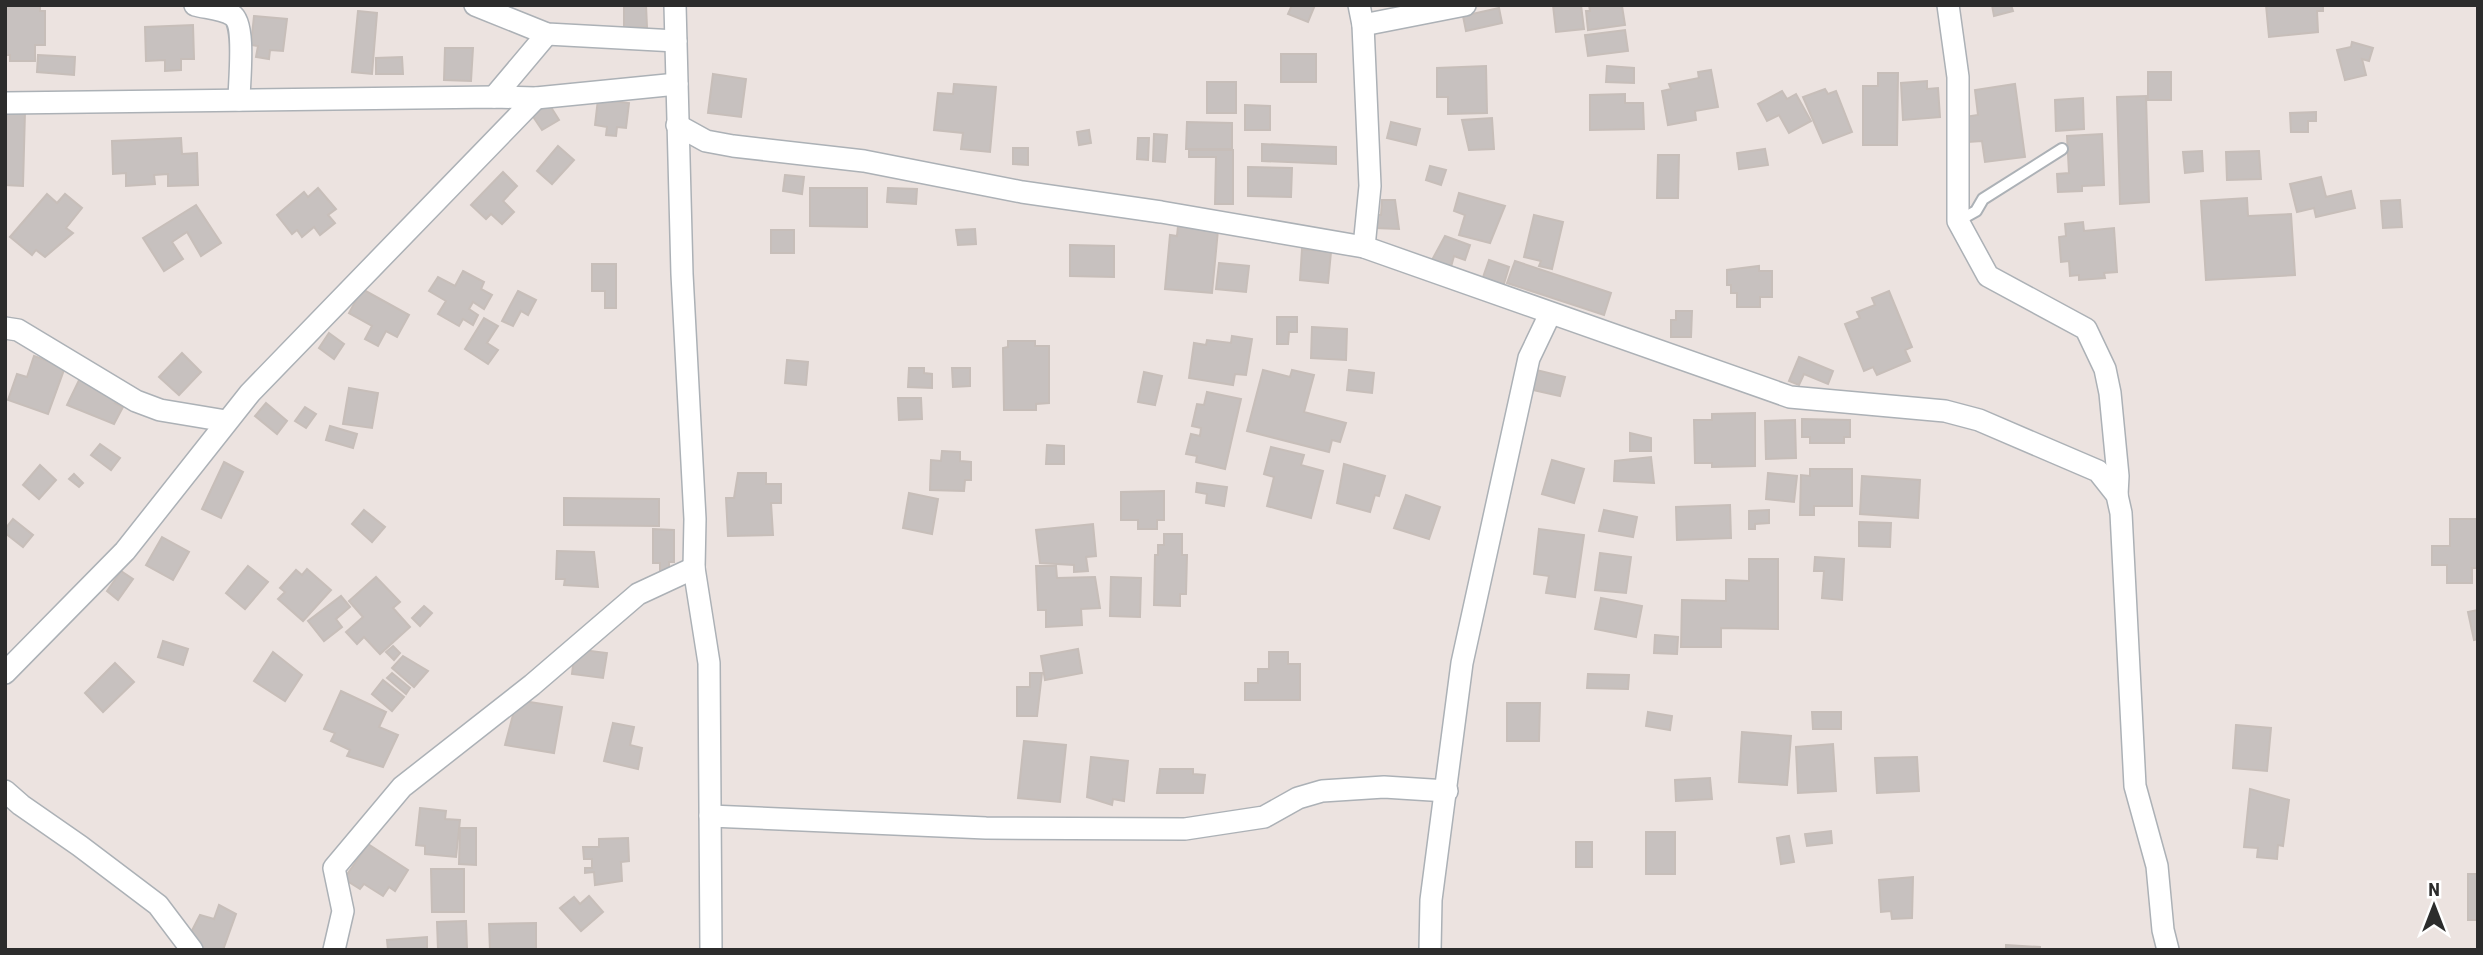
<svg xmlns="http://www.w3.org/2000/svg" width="2483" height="955" font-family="'Roboto Condensed',sans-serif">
	<rect width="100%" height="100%" fill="#ece3e0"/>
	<g fill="#c7c1bf" stroke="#c7beb9" stroke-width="2">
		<path d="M5,5H40V11H45V45H35V61H10V55H5Z"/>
		<path d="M624,5H646L647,27L624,28Z"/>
		<path d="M1292,5H1315L1308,22L1288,14Z"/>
		<path d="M1553,5H1581L1584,29L1556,32Z"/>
		<path d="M1589,5L1622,6L1625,25L1588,30L1586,11H1590Z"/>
		<path d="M1992,5H2011L2013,11L1994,16Z"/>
		<path d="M2266,5H2323V11H2317L2318,32L2269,37Z"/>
		<path d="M1499,8L1502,23L1466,31L1463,16Z"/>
		<path d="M358,11L377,13L372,74L352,72Z"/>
		<path d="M254,16L287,19L283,51L270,50L269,59L256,57L258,46L251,45Z"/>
		<path d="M193,25L194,59H181V70L165,71V60L146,61L145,27Z"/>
		<path d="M1625,30L1628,51L1588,56L1585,35Z"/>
		<path d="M2352,42L2373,48L2369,61L2362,59L2366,75L2345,80L2337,50L2351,47Z"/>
		<path d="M445,48H473L471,81L444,80Z"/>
		<rect x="1281" y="54" width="35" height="28"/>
		<path d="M38,55L75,57L74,75L37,72Z"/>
		<path d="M402,57L403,74H376V58Z"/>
		<path d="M1486,66L1487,113L1448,114V97H1437V68Z"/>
		<path d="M1607,66L1634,68V83L1606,82Z"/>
		<path d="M1711,70L1718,107L1695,111L1696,120L1668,125L1662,91L1671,89L1669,84L1699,78L1698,72Z"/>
		<rect x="2148" y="72" width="23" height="28"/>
		<path d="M1878,73H1898L1897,145H1863V86H1878Z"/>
		<path d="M713,74L746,79L741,117L708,113Z"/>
		<path d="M1927,81V89L1938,88L1940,117L1903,120L1901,83Z"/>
		<rect x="1207" y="82" width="29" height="31"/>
		<path d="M954,84L996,87L990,152L961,149L963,133L934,130L938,93L953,94Z"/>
		<path d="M2015,84L2025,157L1985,162L1982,141L1968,142L1964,117L1978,115L1975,90Z"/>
		<path d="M1825,89L1828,94L1836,91L1852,132L1823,143L1803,97Z"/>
		<path d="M1782,91L1787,99L1796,94L1811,121L1789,133L1779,115L1767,121L1758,104Z"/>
		<path d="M1625,94V103H1643L1644,129L1590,130V95Z"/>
		<path d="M2146,96L2149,202L2120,204L2117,97Z"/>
		<path d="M2083,98L2084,129L2056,131L2055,100Z"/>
		<path d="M598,99L629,103L626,128L617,127L616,136L606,135L607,127L595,125Z"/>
		<path d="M549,104L559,120L542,130L532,115Z"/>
		<path d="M1245,105L1270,106V130H1245Z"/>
		<path d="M5,110L25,111L23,186L5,185Z"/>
		<path d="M2316,112V121H2308V132H2291L2290,113Z"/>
		<path d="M1492,118L1494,149L1469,150L1462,120Z"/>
		<path d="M1187,122L1232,123V149H1186Z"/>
		<path d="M1391,122L1420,129L1416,145L1387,138Z"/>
		<path d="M1089,130L1091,143L1079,145L1077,132Z"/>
		<path d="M1154,134L1167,135L1165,162L1153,161Z"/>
		<path d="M2102,134L2104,185L2082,186V191L2058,192L2057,174L2069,173L2067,136Z"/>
		<path d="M181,138L182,154L197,153L198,185L168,186V174L154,175L155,184L126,186V173L113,174L112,141Z"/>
		<path d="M1138,138H1149L1148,160L1137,159Z"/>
		<path d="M1262,144L1336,147V164L1262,161Z"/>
		<path d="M558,146L574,160L552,184L537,171Z"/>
		<path d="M1013,148H1028V165L1013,164Z"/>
		<path d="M1765,149L1768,165L1739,169L1737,153Z"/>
		<path d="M1189,150H1233V204H1215L1216,157H1189Z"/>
		<path d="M2202,151L2203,171L2185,173L2183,152Z"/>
		<path d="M2259,151L2261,179L2227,180L2226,152Z"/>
		<path d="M1658,155H1679L1678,198H1657Z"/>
		<path d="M1430,166L1446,170L1441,185L1426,180Z"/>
		<path d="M1248,167L1292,168L1291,197L1248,196Z"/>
		<path d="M503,172L517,186L503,201L514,212L502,224L491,214L486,219L471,205Z"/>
		<path d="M785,175L804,177L802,194L783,191Z"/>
		<path d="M2321,177L2326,197L2351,191L2355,208L2316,217L2314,208L2297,212L2290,184Z"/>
		<path d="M318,188L336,209L328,215L335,223L320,235L314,227L302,237L297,230L292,234L277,215L304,192L308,197Z"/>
		<path d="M810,188H867V227L810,226Z"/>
		<path d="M888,188L917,189L916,204L887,202Z"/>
		<path d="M1459,193L1505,206L1490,243L1459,235L1465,215L1454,211Z"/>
		<path d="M47,194L57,203L65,194L82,208L66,228L73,233L45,257L36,250L32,255L10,237Z"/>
		<path d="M2247,198L2248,216L2291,214L2295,275L2206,280L2201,201Z"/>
		<path d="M1382,200H1395L1399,229L1375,228L1376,215H1381Z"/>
		<path d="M2400,200L2402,227L2383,228L2381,201Z"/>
		<path d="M196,205L221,243L201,256L187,232L172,242L183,259L164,271L143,238Z"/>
		<path d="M1534,215L1563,222L1552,269L1539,266L1541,261L1524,257Z"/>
		<path d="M2083,222L2084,231L2114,228L2117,272L2104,273L2105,278L2079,280V275L2070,276L2069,261L2061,262L2059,237L2066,236L2065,224Z"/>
		<path d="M1178,226L1218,230L1212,293L1165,289L1170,235L1177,236Z"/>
		<path d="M975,229L976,244L958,245L956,230Z"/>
		<rect x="771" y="230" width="23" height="23"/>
		<path d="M1445,236L1470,245L1465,260L1454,256L1451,267L1432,260Z"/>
		<path d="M1070,245L1114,246V277L1070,276Z"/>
		<path d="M1302,249L1331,252L1328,283L1300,280Z"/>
		<path d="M1489,260L1509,267L1503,287L1482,280Z"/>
		<path d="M1515,261L1611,293L1604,315L1507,283Z"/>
		<path d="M1219,263L1249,266L1246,292L1216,289Z"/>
		<path d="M592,264H616V308H605V291H592Z"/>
		<path d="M1759,266V271H1772V297H1760V307H1737V293H1731V285H1727V270Z"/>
		<path d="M463,271L484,282L481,289L492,295L484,309L473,302L469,309L478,315L473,325L463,319L459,326L438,314L446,301L429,291L438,277L455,286Z"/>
		<path d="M362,289L409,315L397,337L386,331L378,346L365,339L372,326L349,313Z"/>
		<path d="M518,291L536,300L528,315L521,311L513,326L502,321Z"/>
		<path d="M1889,291L1912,347L1905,350L1910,361L1877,375L1873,367L1864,371L1845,324L1860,318L1857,312L1875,305L1872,298Z"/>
		<path d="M1676,311H1692L1691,337H1671V320H1676Z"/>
		<path d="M1277,317H1297V332H1289L1288,344H1277Z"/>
		<path d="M484,318L498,326L487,343L498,350L488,364L465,349Z"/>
		<path d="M1312,327L1347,329L1346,360L1311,358Z"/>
		<path d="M329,333L344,344L334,359L319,348Z"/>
		<path d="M1232,336L1252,339L1246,375L1235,374L1233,385L1189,378L1194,343L1206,345L1207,340L1231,343Z"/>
		<path d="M1008,341H1035V346H1049V403L1036,404V410H1004L1003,348L1008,347Z"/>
		<path d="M182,353L201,372L179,395L159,377Z"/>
		<path d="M34,356L65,367L48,414L8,400L17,374L27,377Z"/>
		<path d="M1799,357L1833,371L1828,384L1804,374L1799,385L1789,381Z"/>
		<path d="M787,360L808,362L806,385L785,383Z"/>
		<path d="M909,368H924V373L932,374V388L908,387Z"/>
		<path d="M952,368H970V386L953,387Z"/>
		<path d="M1528,368L1565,377L1560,396L1524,388Z"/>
		<path d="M1263,370L1290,377L1292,370L1314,375L1304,412L1346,423L1340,442L1332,440L1329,452L1247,431Z"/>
		<path d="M1349,370L1374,373L1372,393L1347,390Z"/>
		<path d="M1144,372L1162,376L1155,405L1138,402Z"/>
		<path d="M81,376L119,395L115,403L123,407L114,424L67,405Z"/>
		<path d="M349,388L378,393L372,428L343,424Z"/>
		<path d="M1207,392L1241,399L1225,469L1196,462L1197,456L1186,454L1191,434L1200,436L1201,428L1192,426L1197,404L1204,405Z"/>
		<path d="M898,398H921L922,419L899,420Z"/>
		<path d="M266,403L287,421L277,434L255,416Z"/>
		<path d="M305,407L316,414L306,428L295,421Z"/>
		<path d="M1755,413V466L1712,467V463H1695L1694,420H1712V414Z"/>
		<path d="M1802,419L1850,420V437H1844V443H1810V437H1802Z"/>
		<path d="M1795,420L1796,458L1766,459L1765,421Z"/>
		<path d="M330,426L357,434L353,448L326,440Z"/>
		<path d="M1630,433L1651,438V451H1630Z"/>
		<path d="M100,444L120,458L111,470L91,455Z"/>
		<path d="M1047,445L1064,446V464H1046Z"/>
		<path d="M1271,447L1304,455L1301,465L1323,471L1311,518L1267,506L1274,477L1264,474Z"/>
		<path d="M942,451L960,452V461L971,462V480H965L964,491L930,490L931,460L941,461Z"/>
		<path d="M1651,457L1654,483L1614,481L1615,461Z"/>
		<path d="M1552,460L1584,469L1574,503L1542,494Z"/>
		<path d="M224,462L243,472L221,518L202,509Z"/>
		<path d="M1344,464L1385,476L1379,496L1375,495L1370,512L1337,503Z"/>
		<path d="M40,465L56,480L39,499L23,485Z"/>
		<path d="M1810,469H1852V506H1814V515H1800L1801,475L1810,476Z"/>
		<path d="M738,473H766V484H781V503H771L773,535L728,536L726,498H734Z"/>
		<path d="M1768,473L1797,476L1794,502L1766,499Z"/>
		<path d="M74,474L83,483L79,487L69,479Z"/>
		<path d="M1862,476L1920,480L1918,518L1860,514Z"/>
		<path d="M1197,483L1227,487L1224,506L1206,503L1207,494L1196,492Z"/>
		<path d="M1164,491V520H1157V529H1138V520H1121V492Z"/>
		<path d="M909,493L938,499L932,534L903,528Z"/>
		<path d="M1406,495L1440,507L1429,539L1394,528Z"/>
		<path d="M564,498L659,499V526L564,525Z"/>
		<path d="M1730,505L1731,538L1677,540L1676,507Z"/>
		<path d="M364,510L385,527L372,542L352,524Z"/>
		<path d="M1604,510L1637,517L1633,537L1599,531Z"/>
		<path d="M1769,510V523L1755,524V529H1749V511Z"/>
		<path d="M13,519L33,535L23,547L5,533V529Z"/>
		<path d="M2450,519H2477L2478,568H2472V583H2447V565H2432V546H2450Z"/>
		<path d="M1859,522L1891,523L1890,547L1859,546Z"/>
		<path d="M1093,524L1096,556L1086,557L1088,571L1074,572V565L1040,563L1036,530Z"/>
		<path d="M653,529L674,530V562H669V572H660V563H653Z"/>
		<path d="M1539,529L1584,535L1575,597L1546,593L1549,576L1534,574Z"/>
		<path d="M1164,534H1182V555H1187L1186,594H1180V606L1154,605L1155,555H1158V545H1164Z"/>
		<path d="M162,537L189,552L173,580L146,565Z"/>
		<path d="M557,551L594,552L598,587L564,585L565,579H556Z"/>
		<path d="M1600,553L1631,557L1626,593L1595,590Z"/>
		<path d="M1815,557L1844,559L1842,600L1822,598L1824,571H1814Z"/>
		<path d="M1749,559H1778V629L1721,628V647H1681L1682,600L1726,601V580L1749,581Z"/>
		<path d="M248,566L268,582L245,609L226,593Z"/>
		<path d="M1036,566H1056L1057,578L1095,577L1100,608L1081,609L1082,625L1046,627V610H1038Z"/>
		<path d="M307,569L331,590L303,621L278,599L285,592L280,588L296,570L302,575Z"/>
		<path d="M121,571L133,579L118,600L107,591Z"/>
		<path d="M376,577L400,602L393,608L410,627L380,654L364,637L357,644L346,632L363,617L349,601Z"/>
		<path d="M1111,577L1141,578L1140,617L1110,616Z"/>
		<path d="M341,596L350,607L336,619L342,627L324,641L308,621Z"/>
		<path d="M1601,598L1642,606L1636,637L1595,629Z"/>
		<path d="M424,606L432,613L420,626L412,618Z"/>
		<path d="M2478,610V639L2474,640L2468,612Z"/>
		<path d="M1655,635L1678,637L1677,654L1654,653Z"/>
		<path d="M163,641L188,649L183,665L158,657Z"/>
		<path d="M393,646L400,653L394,660L386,652Z"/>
		<path d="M575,649L607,653L603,678L572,674Z"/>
		<path d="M1078,649L1082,673L1045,680L1041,656Z"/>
		<path d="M273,652L302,675L285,701L254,681Z"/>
		<path d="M1269,652H1288V664H1300V700H1245V683H1258V669H1269Z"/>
		<path d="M403,656L428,671L414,687L392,668Z"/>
		<path d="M115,663L134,682L103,712L85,693Z"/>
		<path d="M392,673L410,688L406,694L387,678Z"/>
		<path d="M1030,673H1042L1037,716H1017V687H1030Z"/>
		<path d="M1588,674L1629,675L1628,689L1587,688Z"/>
		<path d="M383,680L404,697L392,711L372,694Z"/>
		<path d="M341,691L386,712L379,727L398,735L383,767L347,756L350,750L331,741L335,733L324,729Z"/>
		<path d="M517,700L562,707L554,753L505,745Z"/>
		<path d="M1507,703H1540L1539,741H1507Z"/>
		<path d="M1648,712L1672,716L1670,730L1646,726Z"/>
		<path d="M1812,712H1841V729H1813Z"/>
		<path d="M613,723L634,727L630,745L642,748L638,769L604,761Z"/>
		<path d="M2236,725L2271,728L2267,771L2233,768Z"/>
		<path d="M1742,732L1791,736L1787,785L1739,782Z"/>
		<path d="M1024,741L1066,745L1060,802L1018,798Z"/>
		<path d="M1833,744L1836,791L1798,793L1796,747Z"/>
		<path d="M1091,757L1128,761L1124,801L1113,799L1112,805L1087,797Z"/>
		<path d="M1917,757L1919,791L1877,793L1875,758Z"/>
		<path d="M1160,769H1193V774L1205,775L1203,793H1157Z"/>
		<path d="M1710,778L1712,799L1676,801L1675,780Z"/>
		<path d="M2250,789L2289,800L2283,846L2278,845L2277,859L2257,857L2258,848L2244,847Z"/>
		<path d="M420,808L446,811L445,819L460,820L456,857L425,854V846L416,845Z"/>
		<path d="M460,828H476V865L459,864Z"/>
		<path d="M1831,831L1832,843L1807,846L1805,834Z"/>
		<rect x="1646" y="832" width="29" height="42"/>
		<path d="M1789,836L1794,862L1781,864L1777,838Z"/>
		<path d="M628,838L629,861L621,862L622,881L595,885L594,872L585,873V868H592V859H584L583,847H599V839Z"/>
		<rect x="1576" y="842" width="16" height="25"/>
		<path d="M368,844L408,870L395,891L389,887L383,896L364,884L360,889L344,879Z"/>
		<path d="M431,869H464V912H432Z"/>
		<rect x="2468" y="874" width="10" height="46"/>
		<path d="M1913,877L1912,918L1892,919L1891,911L1881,912L1879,880Z"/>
		<path d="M589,896L603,912L581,931L560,908L574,897L580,904Z"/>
		<path d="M219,905L236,914L223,950H201L186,942L200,915L214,919Z"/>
		<path d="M466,921L467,949L473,950H438L437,922Z"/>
		<path d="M536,923V950H490L489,924Z"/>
		<path d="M427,937V950H388L387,940Z"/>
		<path d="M2006,945L2040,947V950H2006Z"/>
	</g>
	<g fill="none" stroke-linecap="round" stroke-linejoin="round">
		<defs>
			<path id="service" d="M1958,221L1976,211L1983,199L2062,149"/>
			<g id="minor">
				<path d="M195,5C206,8 222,9 232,15C246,23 239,83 239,100"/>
				<path d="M475,5L547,34L676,41"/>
				<path d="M675,5L682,274L695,519L694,568L709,663L711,950"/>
				<path d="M1359,5L1363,25L1370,186L1364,247"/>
				<path d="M1948,5L1958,77V221L1988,276L2086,329L2105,369L2110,393L2118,476L2117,495"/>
				<path d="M1363,25L1465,5"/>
				<path d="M494,97L547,34"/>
				<path d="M5,103L494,97L536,98L677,84"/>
				<path d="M677,125L706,141L733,146L864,161L1022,192L1161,212L1364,247L1790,397L1945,411L1979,420L2098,471L2117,495L2121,513L2135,786L2157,866L2163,930L2168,950"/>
				<path d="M5,328L18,330L136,401L160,410L226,421"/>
				<path d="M5,673L125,551L250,393L536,98"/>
				<path d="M5,791L21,805L80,846L158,905L192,950"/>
				<path d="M710,816L986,828L1185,829L1264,817L1298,798L1322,791L1384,787L1447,791"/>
				<path d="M334,950L343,911L334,868L402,787L532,685L638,594L694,568"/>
				<path d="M1430,950L1431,900L1462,663L1529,358L1550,314"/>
			</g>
		</defs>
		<use href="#service" stroke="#acb1b6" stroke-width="14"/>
		<use href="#minor" stroke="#acb1b6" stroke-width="24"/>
		<use href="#service" stroke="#fff" stroke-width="10"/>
		<use href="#minor" stroke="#fff" stroke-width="21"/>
	</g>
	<rect width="2483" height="955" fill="none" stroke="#2c2c2c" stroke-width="14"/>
	<g transform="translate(2434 906)" stroke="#ffffff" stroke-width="5" paint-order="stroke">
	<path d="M0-5L12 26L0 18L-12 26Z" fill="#2c2c2c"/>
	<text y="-10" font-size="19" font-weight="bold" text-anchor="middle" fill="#2c2c2c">N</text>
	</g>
</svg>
